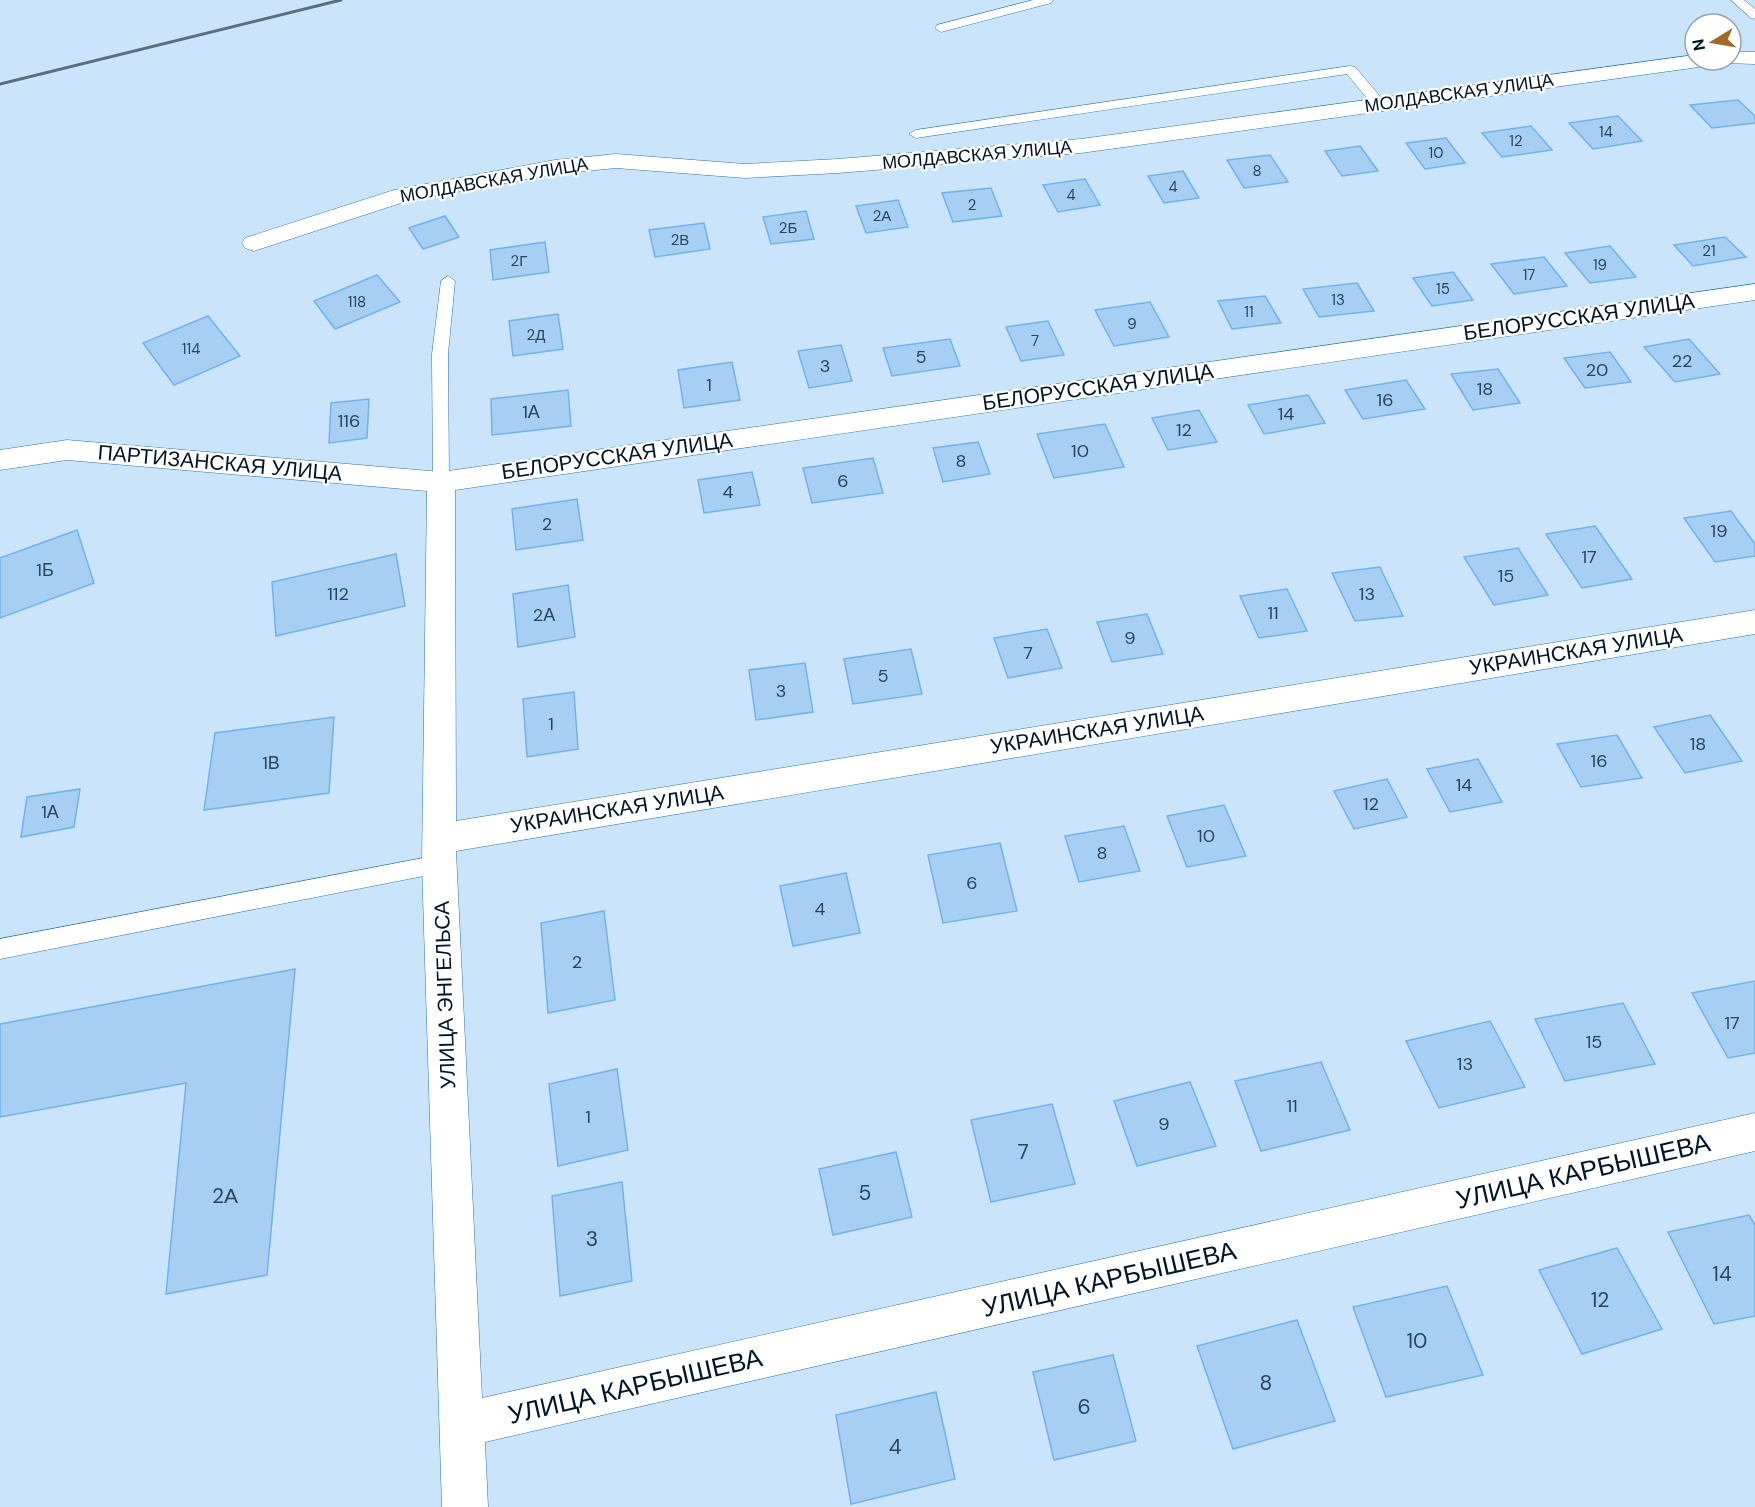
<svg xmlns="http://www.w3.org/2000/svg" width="1755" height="1507" font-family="'DM Sans',sans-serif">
	<rect width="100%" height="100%" fill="#cae4fb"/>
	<g fill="#a7cff4" stroke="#71b2ea" stroke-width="1.5">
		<path d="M1738,100L1755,116V123L1712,128L1690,105Z"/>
		<path d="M1618,116L1642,141L1593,149L1569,123Z"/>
		<path d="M1531,126L1552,150L1502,157L1482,133Z"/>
		<path d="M1446,138L1465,163L1425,169L1406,143Z"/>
		<path d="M1360,146L1378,171L1342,176L1325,151Z"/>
		<path d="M1270,155L1288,182L1244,188L1227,160Z"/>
		<path d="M1183,171L1199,198L1164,203L1148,176Z"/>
		<path d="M1085,179L1100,205L1058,212L1043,185Z"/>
		<path d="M991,188L1002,216L953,222L942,193Z"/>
		<path d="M898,200L908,227L866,233L856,206Z"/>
		<path d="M806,211L814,239L771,244L763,217Z"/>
		<path d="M445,216L459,237L423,249L409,228Z"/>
		<path d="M704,223L710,249L655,257L649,230Z"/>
		<path d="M1725,237L1746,257L1693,266L1674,245Z"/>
		<path d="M545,242L549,272L493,280L490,250Z"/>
		<path d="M1610,246L1636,277L1590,283L1565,253Z"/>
		<path d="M1544,257L1567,286L1514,294L1491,264Z"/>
		<path d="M1453,272L1473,300L1432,306L1413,278Z"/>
		<path d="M377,275L400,302L335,329L314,301Z"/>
		<path d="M1357,283L1374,311L1319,317L1303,289Z"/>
		<path d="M1265,296L1281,323L1232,329L1218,301Z"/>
		<path d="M1150,302L1169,337L1114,346L1095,310Z"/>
		<path d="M558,314L563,349L513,356L509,321Z"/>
		<path d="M208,316L240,356L174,385L143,343Z"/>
		<path d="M1048,321L1064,355L1021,361L1006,327Z"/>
		<path d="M950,339L960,366L892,376L883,348Z"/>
		<path d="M1689,339L1720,374L1675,382L1644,347Z"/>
		<path d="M841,345L852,381L809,388L798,351Z"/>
		<path d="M1610,352L1631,382L1585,388L1564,358Z"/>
		<path d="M732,362L740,400L684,408L678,370Z"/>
		<path d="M1498,369L1520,403L1473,410L1451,374Z"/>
		<path d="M1406,380L1425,409L1363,419L1345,390Z"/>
		<path d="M568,390L571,426L492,435L491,399Z"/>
		<path d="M1308,395L1325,423L1264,434L1248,405Z"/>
		<path d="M369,399L367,438L329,443L331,403Z"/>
		<path d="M1199,410L1217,442L1168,450L1152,418Z"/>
		<path d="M1105,424L1124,467L1054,478L1037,434Z"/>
		<path d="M978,442L990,474L943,482L933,448Z"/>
		<path d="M873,458L883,493L812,503L803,468Z"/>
		<path d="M752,472L760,505L704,513L698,480Z"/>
		<path d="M577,499L583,540L516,550L512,509Z"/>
		<path d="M1731,511L1755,544V556L1715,562L1684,518Z"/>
		<path d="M1595,526L1632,579L1582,588L1546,534Z"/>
		<path d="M77,530L94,583L0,618V558Z"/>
		<path d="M1518,548L1548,595L1494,605L1464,557Z"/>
		<path d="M396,554L405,606L276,636L272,582Z"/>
		<path d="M1380,567L1403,616L1355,621L1332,573Z"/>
		<path d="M568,585L575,637L518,647L513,594Z"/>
		<path d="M1287,589L1307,631L1259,638L1240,596Z"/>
		<path d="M1147,614L1163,654L1112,662L1097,622Z"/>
		<path d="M1047,629L1062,668L1008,678L994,638Z"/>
		<path d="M911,649L922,694L853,704L844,659Z"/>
		<path d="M805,663L813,712L756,720L749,670Z"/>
		<path d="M574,692L578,749L527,757L523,699Z"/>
		<path d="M1710,715L1742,761L1685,773L1654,727Z"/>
		<path d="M334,717L329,793L204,810L215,733Z"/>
		<path d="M1617,735L1642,778L1581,787L1557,744Z"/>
		<path d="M1478,759L1502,802L1450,812L1427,769Z"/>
		<path d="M1387,779L1407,817L1354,829L1334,791Z"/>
		<path d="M80,789L74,827L21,837L27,797Z"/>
		<path d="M1224,805L1246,856L1187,867L1167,816Z"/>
		<path d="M1124,826L1140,871L1079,882L1065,836Z"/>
		<path d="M1000,843L1017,911L943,923L928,855Z"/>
		<path d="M846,873L860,933L793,946L780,886Z"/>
		<path d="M604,911L615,1000L548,1013L541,923Z"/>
		<path d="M295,969L267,1275L166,1294L186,1083L0,1117V1024Z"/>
		<path d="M1755,981V1053L1728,1058L1692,993Z"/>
		<path d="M1623,1003L1655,1064L1565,1081L1535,1019Z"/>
		<path d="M1490,1021L1525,1087L1439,1108L1406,1041Z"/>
		<path d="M1321,1062L1350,1130L1261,1151L1235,1081Z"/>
		<path d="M617,1069L628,1150L558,1166L549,1084Z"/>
		<path d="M1190,1082L1216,1146L1137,1166L1114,1101Z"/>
		<path d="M1052,1104L1075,1184L991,1202L971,1120Z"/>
		<path d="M896,1152L912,1217L833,1235L819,1169Z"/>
		<path d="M622,1182L632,1281L560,1296L552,1196Z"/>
		<path d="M1749,1215L1755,1225V1316L1714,1324L1668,1232Z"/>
		<path d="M1617,1248L1662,1329L1582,1354L1539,1270Z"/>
		<path d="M1447,1286L1483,1375L1386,1397L1353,1307Z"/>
		<path d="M1297,1320L1335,1421L1233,1449L1197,1346Z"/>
		<path d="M1113,1355L1136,1441L1054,1460L1033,1372Z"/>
		<path d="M936,1392L955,1479L851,1504L836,1415Z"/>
	</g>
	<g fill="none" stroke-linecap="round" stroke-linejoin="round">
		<defs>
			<g id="service">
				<path d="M1033,0H1053L1051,3L941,32L935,28L937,25Z"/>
				<path d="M1731,0H1744L1755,9V19L1751,18Z"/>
				<path d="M1350,66L1355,67L1384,101L1386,104L1384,107H1374L1347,74L916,138L909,134L916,130Z"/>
				<path d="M448,276L455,281L448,354L449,482L447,486H435L433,482L432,354L441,281Z"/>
				<path d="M439,855L446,858L449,864L446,870L439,873L0,959V939Z"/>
			</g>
			<g id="minor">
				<path d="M1731,52H1755V64L1723,63L1722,60H1731Z"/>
				<path d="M1695,55V60H1717L1714,65L1706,66L1081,153L838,173L745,178L616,168L555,174L407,201L254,251L245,248L242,243L245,238L394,190L555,160L616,154L745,164L838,159L1081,139Z"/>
				<path d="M1755,284V300L455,490L456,821L1755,610V634L456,851L482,1398L1755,1113V1151L485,1442L488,1507H442L422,864L427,491L67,460L0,470V450L67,440L441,472Z"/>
			</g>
		</defs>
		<use href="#service" stroke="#3072a6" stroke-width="1"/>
		<use href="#minor" stroke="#3072a6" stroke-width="1"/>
		<use href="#service" fill="#fff" fill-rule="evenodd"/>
		<use href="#minor" fill="#fff" fill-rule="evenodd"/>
		<path stroke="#566d82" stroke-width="3" d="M0,84L341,0"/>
	</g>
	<g text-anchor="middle" stroke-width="4.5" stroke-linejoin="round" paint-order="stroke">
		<g font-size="15" fill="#2a445c">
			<text x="1606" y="137">14</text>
			<text x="1516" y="146">12</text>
			<text x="1436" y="158">10</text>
			<text x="1257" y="176">8</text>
			<text x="1173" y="192">4</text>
			<text x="1071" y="200">4</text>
			<text x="972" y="210">2</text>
			<text x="882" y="221">2А</text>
			<text x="788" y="233">2Б</text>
			<text x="680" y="245">2В</text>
			<text x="1709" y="256">21</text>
			<text x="519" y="266">2Г</text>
			<text x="1600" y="270">19</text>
			<text x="1529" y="280">17</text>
			<text x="1443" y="294">15</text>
			<text x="1338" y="305">13</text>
			<text x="357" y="307">118</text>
			<text x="1249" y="317">11</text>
			<text x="1132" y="329">9</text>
			<text x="536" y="340">2Д</text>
			<text x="1035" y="346">7</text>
			<text x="191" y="354">114</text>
		</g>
		<g font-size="18" fill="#001529" stroke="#fff">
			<text transform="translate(1459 93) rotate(-8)" y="6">МОЛДАВСКАЯ УЛИЦА</text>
			<text transform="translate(977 155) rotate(-5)" y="6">МОЛДАВСКАЯ УЛИЦА</text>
			<text transform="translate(494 180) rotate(-10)" y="6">МОЛДАВСКАЯ УЛИЦА</text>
		</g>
		<g font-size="18" fill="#2a445c">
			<text x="921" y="363">5</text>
			<text x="1682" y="367">22</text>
			<text x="825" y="372">3</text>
			<text x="1597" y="376">20</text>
			<text x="709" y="391">1</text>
			<text x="1485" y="395">18</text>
			<text x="1385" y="406">16</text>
			<text x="531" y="418">1А</text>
			<text x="1286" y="420">14</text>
			<text x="349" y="427">116</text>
			<text x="1184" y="436">12</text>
			<text x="1080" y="457">10</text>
			<text x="961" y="467">8</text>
			<text x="843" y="487">6</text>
			<text x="728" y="498">4</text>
			<text x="547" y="530">2</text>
			<text x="1719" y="537">19</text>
			<text x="1589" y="563">17</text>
			<text x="45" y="576">1Б</text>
			<text x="1506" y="582">15</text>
			<text x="338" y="600">112</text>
			<text x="1367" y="600">13</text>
			<text x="1273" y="619">11</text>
			<text x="544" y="621">2А</text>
			<text x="1130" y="644">9</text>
			<text x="1028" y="659">7</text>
			<text x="883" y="682">5</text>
			<text x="781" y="697">3</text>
			<text x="551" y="730">1</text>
			<text x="1698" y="750">18</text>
			<text x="1599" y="767">16</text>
			<text x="271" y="769">1В</text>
			<text x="1464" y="791">14</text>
			<text x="1371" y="810">12</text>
			<text x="50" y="818">1А</text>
			<text x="1206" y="842">10</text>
			<text x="1102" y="859">8</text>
			<text x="972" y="889">6</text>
			<text x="820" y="915">4</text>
			<text x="577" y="968">2</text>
			<text x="1732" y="1029">17</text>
			<text x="1594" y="1048">15</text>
			<text x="1465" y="1070">13</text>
			<text x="1292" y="1112">11</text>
			<text x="588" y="1123">1</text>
			<text x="1164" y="1130">9</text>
		</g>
		<g font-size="21" fill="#001529" stroke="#fff">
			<text transform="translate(1579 317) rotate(-8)" y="7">БЕЛОРУССКАЯ УЛИЦА</text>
			<text transform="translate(1098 387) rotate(-8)" y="7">БЕЛОРУССКАЯ УЛИЦА</text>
			<text transform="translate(617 456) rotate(-8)" y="7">БЕЛОРУССКАЯ УЛИЦА</text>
			<text transform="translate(220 463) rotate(5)" y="7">ПАРТИЗАНСКАЯ УЛИЦА</text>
			<text transform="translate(1576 651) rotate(-9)" y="7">УКРАИНСКАЯ УЛИЦА</text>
			<text transform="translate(1097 730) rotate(-9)" y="7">УКРАИНСКАЯ УЛИЦА</text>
			<text transform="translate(617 809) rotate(-9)" y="7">УКРАИНСКАЯ УЛИЦА</text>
			<text transform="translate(445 995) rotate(-92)" y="7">УЛИЦА ЭНГЕЛЬСА</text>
		</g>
		<g font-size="21" fill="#2a445c">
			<text x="1023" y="1159">7</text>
			<text x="865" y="1200">5</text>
			<text x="225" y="1203">2А</text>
			<text x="592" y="1246">3</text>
			<text x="1722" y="1281">14</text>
			<text x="1600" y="1307">12</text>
			<text x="1417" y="1348">10</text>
			<text x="1266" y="1390">8</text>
			<text x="1084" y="1414">6</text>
			<text x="895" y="1454">4</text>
		</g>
		<g font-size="26" fill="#001529" stroke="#fff">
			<text transform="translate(1583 1171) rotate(-13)" y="9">УЛИЦА КАРБЫШЕВА</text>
			<text transform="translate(1109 1279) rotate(-13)" y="9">УЛИЦА КАРБЫШЕВА</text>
			<text transform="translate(635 1386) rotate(-13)" y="9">УЛИЦА КАРБЫШЕВА</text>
		</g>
	</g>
	<g transform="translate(1713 42) rotate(259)"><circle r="28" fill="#ffffff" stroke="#99a1a9" stroke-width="1.5"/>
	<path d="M0-4.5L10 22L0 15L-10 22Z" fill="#a16826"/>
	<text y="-9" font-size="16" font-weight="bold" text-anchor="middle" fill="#001529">N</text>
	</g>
</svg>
